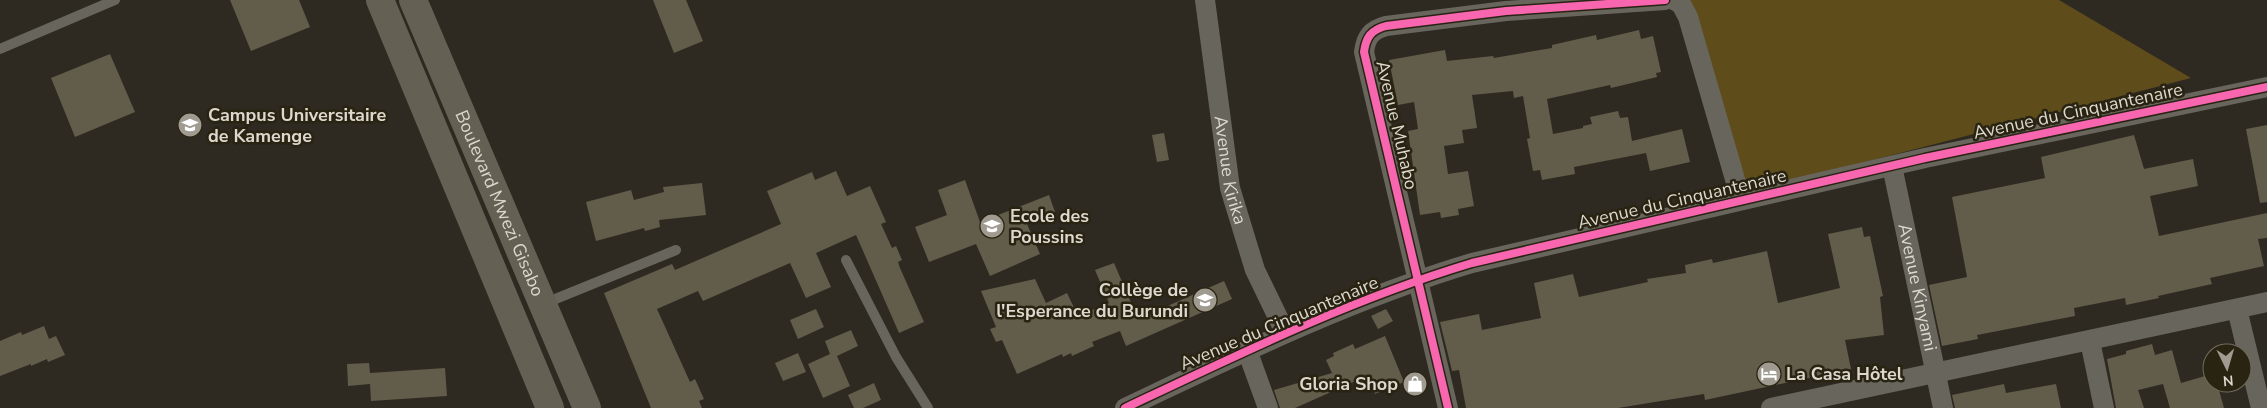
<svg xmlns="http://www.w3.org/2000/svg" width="2267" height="408" font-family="'Nunito Sans',sans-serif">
	<rect width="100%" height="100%" fill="#2e2a21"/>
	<path fill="#5e4c1b" d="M1674,0H2059L2191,78L1733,196Z"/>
	<g fill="#625c4b">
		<path d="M230,0H299L310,27L251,51Z"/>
		<path d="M653,0H686L703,41L674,53Z"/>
		<path d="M1639,30L1641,39L1653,36L1661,72L1656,73L1657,77L1611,88L1610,85L1547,99L1553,134L1583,128V126L1592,124L1590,117L1618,111L1620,118L1628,117L1632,141L1682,129L1690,162L1650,171L1646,153L1574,167L1575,174L1542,180L1540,170L1533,171L1527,139L1530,138L1523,96L1514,98L1513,91L1472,95L1477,128L1462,130L1464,143L1444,146L1448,174L1468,171L1474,206L1458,209L1459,215L1441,218L1440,212L1420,215L1408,131L1418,129L1414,102L1398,105L1389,60L1445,50L1447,61L1493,56L1494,58L1552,48V45L1596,35L1597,40Z"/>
		<path d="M110,54L135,112L75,137L51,78Z"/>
		<path d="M2267,125V202L2260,203L2246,129Z"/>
		<path d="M1164,133L1169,160L1157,162L1152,135Z"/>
		<path d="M2134,135L2144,169L2193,159L2198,186L2150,196L2159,236L2267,213V238L2258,239L2264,266L2210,278L2212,284L2158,296L2159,298L2126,305L2125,298L2074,308L2075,316L1977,335L1978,339L1942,346L1929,285L1967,277L1952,197L2045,178L2041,157Z"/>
		<path d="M836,171L847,196L870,186L886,222L881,224L892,248L896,246L902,260L898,262L900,268L924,322L899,333L856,235L816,253L831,287L806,298L790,263L703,301L698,291L657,309L690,382L695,379L704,399L699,401L702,408H651L604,293L672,264L675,270L781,224L767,191L812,172L815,180Z"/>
		<path d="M965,180L980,222L1049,195L1055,212L1027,224L1040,254L990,276L976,244L929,262L915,227L947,215L938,190Z"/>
		<path d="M702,183L706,215L659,220L660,227L645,231L644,228L596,241L586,202L631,190L634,200L664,192L663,187Z"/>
		<path d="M1862,227L1864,237L1870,236L1883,296L1880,297L1884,335L1845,340L1851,369L1705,400L1704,394L1618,408H1466L1459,370L1452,371L1440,322L1479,314L1482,330L1541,318L1534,283L1573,274L1579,297L1648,282L1647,279L1686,273L1685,265L1712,259L1713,263L1767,251L1778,303L1840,288L1828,234Z"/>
		<path d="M1114,263L1138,319L1224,281L1232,299L1126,346L1120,331L1092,342L1094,346L1072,356L1071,353L1063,357L1062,354L1017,374L1002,340L996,342L990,329L996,327L981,291L1035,279L1046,303L1067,293L1078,316L1109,303L1095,270Z"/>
		<path d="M816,309L824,327L798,339L790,320Z"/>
		<path d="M1386,309L1393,321L1378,329L1371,316Z"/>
		<path d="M44,326L49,339L56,336L65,355L48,362L47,359L31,366V364L0,376V341L21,332L22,335Z"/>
		<path d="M851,330L858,346L837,356L850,386L823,398L808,364L830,354L825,341Z"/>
		<path d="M1385,336L1404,382L1375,394L1367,376L1295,408H1280L1274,390L1332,373L1326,360L1334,356L1333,353L1353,344L1355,349Z"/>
		<path d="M2152,344L2155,355L2172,350L2181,383L2212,374V383H2217L2224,408H2170L2163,384L2138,390L2144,408H2116L2107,359L2126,354V351Z"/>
		<path d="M798,353L806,372L783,381L775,363Z"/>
		<path d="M369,363L370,373L445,368L447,396L371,401L370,384L348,386L347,364Z"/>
		<path d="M874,383L881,400L863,408H854L848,395Z"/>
		<path d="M2004,384L2006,393L2056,384L2061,408H1955L1952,395Z"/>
	</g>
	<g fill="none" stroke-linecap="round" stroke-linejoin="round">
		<g stroke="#68655d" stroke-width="10">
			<path d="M0,49L115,0"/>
			<path d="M846,260L896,357L928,408"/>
			<path d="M543,304L676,250"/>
		</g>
		<g stroke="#68655d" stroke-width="20">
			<path id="s1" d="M1205,0L1230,188L1255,270L1285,332"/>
			<path d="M1674,0L1681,4L1688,17L1741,200"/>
			<path id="s2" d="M1892,166L1943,408"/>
			<path d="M2237,309L2261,408"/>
			<path d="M2090,341L2104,408"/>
			<path d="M1247,350L1268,408"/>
			<path d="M1125,408C1239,354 1352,299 1472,263L1925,158L2267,87"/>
			<path d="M1448,408L1364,52C1366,37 1371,30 1386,26L1506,11L1665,0"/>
			<path d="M1771,408L2267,302"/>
		</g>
		<g stroke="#646054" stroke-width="28">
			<path d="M380,0L550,408"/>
			<path id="s3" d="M413,0L587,408"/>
		</g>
		<defs>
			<g id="cycleway">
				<path d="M1125,408C1239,354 1352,299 1472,263L1925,158L2267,87"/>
				<path d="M1448,408L1364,52C1366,37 1371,30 1386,26L1506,11L1665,0"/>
			</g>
		</defs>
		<use href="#cycleway" stroke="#292312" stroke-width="11"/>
		<use href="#cycleway" stroke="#f766af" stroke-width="8"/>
	</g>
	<defs>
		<symbol id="university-disc" viewBox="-11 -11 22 22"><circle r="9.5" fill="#a09b91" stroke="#292312"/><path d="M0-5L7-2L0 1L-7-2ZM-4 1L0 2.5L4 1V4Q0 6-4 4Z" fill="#fff"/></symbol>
		<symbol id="school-disc" viewBox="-11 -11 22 22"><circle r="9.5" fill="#a09b91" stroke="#292312"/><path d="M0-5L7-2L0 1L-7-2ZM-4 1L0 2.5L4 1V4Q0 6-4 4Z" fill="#fff"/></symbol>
		<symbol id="hotel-disc" viewBox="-11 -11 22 22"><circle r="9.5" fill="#a09b91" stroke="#292312"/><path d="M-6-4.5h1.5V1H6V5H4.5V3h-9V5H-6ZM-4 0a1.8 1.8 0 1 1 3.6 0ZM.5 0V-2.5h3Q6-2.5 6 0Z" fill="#fff"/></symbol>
		<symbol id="shop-disc" viewBox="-11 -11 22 22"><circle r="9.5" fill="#a09b91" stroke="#292312"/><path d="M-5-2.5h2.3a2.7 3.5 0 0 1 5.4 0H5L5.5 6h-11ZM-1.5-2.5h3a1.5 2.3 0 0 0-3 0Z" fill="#fff"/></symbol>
	</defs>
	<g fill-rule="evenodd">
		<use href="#university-disc" x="176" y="111" width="28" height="28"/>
		<use href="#school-disc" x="978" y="212" width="28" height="28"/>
		<use href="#school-disc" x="1191" y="286" width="28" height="28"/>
		<use href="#hotel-disc" x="1755" y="360" width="28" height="28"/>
		<use href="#shop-disc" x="1401" y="370" width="28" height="28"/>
	</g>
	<g text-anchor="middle" stroke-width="5" stroke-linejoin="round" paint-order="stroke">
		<g font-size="18" fill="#ddd8ce" stroke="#292312">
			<text transform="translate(2078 111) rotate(-12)" y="6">Avenue du Cinquantenaire</text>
			<text transform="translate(1397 125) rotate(77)" y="6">Avenue Muhabo</text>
			<text dy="6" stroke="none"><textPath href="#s1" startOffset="172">Avenue Kirika</textPath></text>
			<text transform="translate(1682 199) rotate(-13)" y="6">Avenue du Cinquantenaire</text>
			<text dy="6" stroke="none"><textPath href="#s3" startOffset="221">Boulevard Mwezi Gisabo</textPath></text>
			<text dy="6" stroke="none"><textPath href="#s2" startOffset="124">Avenue Kinyami</textPath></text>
			<text transform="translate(1279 323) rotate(-23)" y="6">Avenue du Cinquantenaire</text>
		</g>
		<g font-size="18" font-weight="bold" fill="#ddd8ce" stroke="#292312" text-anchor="start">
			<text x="208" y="121">Campus Universitaire<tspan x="208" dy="21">de Kamenge</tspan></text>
			<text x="1010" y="222">Ecole des<tspan x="1010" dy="21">Poussins</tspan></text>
			<text x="1188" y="296" text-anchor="end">Collège de<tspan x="1188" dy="21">l'Esperance du Burundi</tspan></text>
			<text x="1786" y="380">La Casa Hôtel</text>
			<text x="1398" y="390" text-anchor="end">Gloria Shop</text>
		</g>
	</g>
	<g transform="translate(2227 368) rotate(175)"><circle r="24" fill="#292312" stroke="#716b5d"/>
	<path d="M0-4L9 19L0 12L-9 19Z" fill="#a09b91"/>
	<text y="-8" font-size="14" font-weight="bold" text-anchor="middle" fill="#ddd8ce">N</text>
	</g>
</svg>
